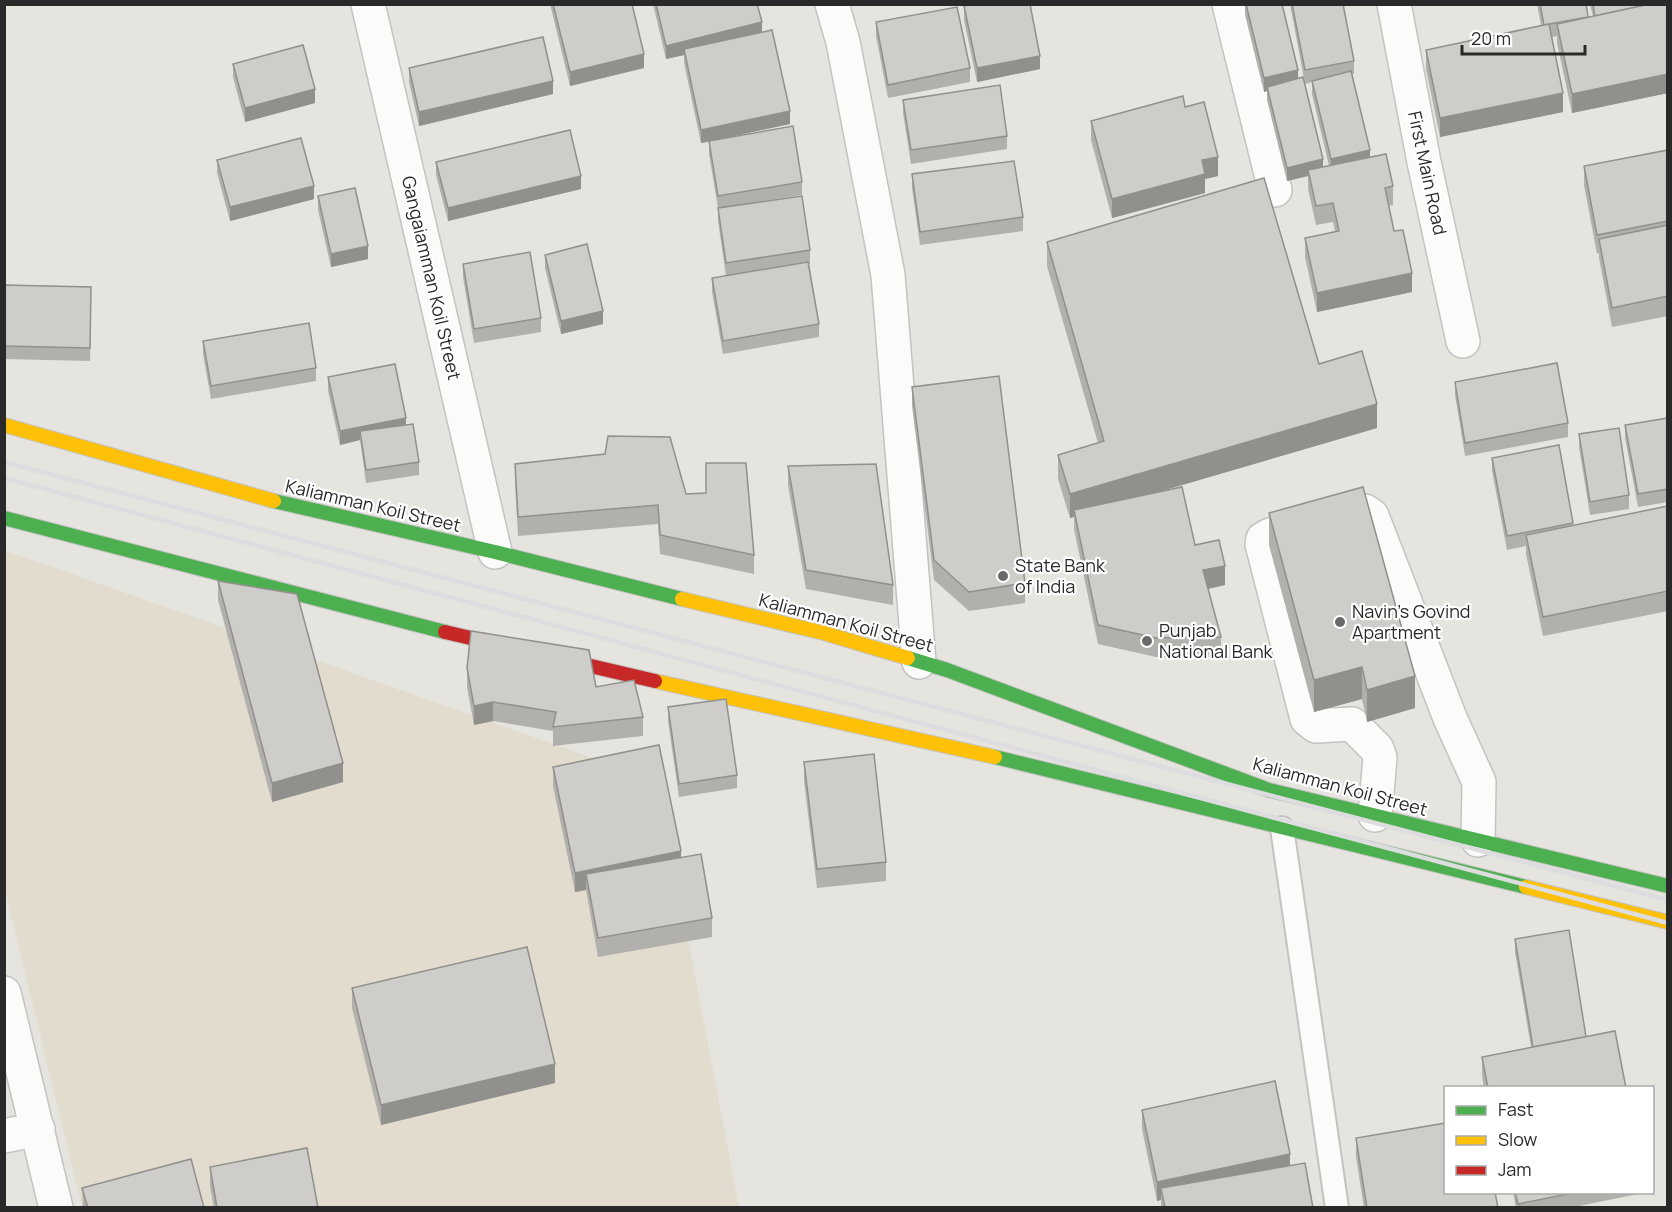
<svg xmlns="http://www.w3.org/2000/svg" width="1672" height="1212" font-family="Manrope,sans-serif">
	<rect width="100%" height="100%" fill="#e6e4de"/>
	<path fill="#e1dccd" d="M4,550L658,781L739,1207H82L5,890Z"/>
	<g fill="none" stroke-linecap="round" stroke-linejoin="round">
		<defs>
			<path id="lane" d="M1282,828L1337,1208"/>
			<g id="street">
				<path d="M368,4L495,552"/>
				<path d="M832,4L843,42L888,275L919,662"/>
				<path d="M1229,4L1275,190"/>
				<path d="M1394,4L1424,162L1463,341"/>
				<path d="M1375,815L1380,758L1377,749L1352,724L1316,726L1307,719L1262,544L1263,539L1270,535L1357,510L1365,511L1372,516L1450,718L1479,782L1478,840"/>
				<path d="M4,993L56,1208"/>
				<path d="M4,1136L38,1129"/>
			</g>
			<g id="fast">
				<path d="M274,501L495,552L682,599"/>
				<path d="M4,518L445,632"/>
				<path d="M908,658L947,670L1269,790L1668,886"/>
				<path d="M995,757L1526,887"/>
			</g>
			<g id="slow">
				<path d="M4,425L274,501"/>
				<path d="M682,599L824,633L908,658"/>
				<path d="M655,681L995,757"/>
				<path d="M1526,887L1668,922"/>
			</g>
			<path id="jam" d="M445,632L655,681"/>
		</defs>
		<use href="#lane" stroke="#c4c3c3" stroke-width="26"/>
		<use href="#street" stroke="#c4c3c3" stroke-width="36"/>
		<use href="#fast" stroke="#c4c3c3" stroke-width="16"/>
		<use href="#slow" stroke="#c4c3c3" stroke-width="16"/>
		<use href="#jam" stroke="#c4c3c3" stroke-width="16"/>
		<use href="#lane" stroke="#fbfbfa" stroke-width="22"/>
		<use href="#street" stroke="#fbfbfa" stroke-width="33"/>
		<use href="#fast" stroke="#4caf50" stroke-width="14"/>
		<use href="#slow" stroke="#ffc107" stroke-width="14"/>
		<use href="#jam" stroke="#c62828" stroke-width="14"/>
		<g stroke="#dddcde" stroke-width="4.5">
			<path d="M4,462L1668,900"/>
			<path d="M4,478L1668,923"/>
		</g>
	</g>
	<g fill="#b2b0ad">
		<path d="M550,4H632L644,68L570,86Z"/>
		<path d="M653,4H757L762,33L790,124L728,137L802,182V195L763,201L810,250V264H809L819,324V337L723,354L712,292V278L726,276L718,221V208L709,154V142L701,143L684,63V55L666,59Z"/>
		<path d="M1245,4H1282L1298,79L1323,167L1329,166L1312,94V82L1305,84L1290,4H1343L1354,61V74H1352L1370,157L1393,186V205L1389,206L1394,231L1412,292L1317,312L1305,257V238L1335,231L1333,222L1316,225L1308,189V176L1287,181L1267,100V91L1264,92L1245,15Z"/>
		<path d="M1537,4H1586L1588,18L1593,17L1590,4H1668V93L1572,113L1557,43V36L1552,37L1563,112L1440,137L1426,69V50L1541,25Z"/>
		<path d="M964,6L1040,69L977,82L964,20Z"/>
		<path d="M876,22L970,68V82L888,98L876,36Z"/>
		<path d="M233,64L315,103L245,122L233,77Z"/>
		<path d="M409,68L553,94L419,126L409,82Z"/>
		<path d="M903,100L1007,136V149L911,164L903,113Z"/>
		<path d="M1185,107L1218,176L1205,179V193L1112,218L1091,140V121Z"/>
		<path d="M1668,150V316L1612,327L1599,258V253L1597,254L1584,185V166Z"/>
		<path d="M217,160L314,199L230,221L217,173Z"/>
		<path d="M436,162L581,189L448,221L436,175Z"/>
		<path d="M912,174L1023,217V231L920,245L912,188Z"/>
		<path d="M318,196L368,259L331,267L318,210Z"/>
		<path d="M1047,242L1319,364L1377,428L1165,490L1195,545L1225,585L1208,589L1221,637V657H1156L1098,644L1074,529V517L1070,518L1058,479V455L1098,443L1047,266Z"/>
		<path d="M545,255L603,324L561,334L545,268Z"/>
		<path d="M463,264L541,318V332L474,343L463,277Z"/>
		<path d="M4,285L91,287L90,361L4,359Z"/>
		<path d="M203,341L316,368V381L211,399L203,354Z"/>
		<path d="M328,377L406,425L419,462V475L366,483L360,440L340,445L328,391Z"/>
		<path d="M1455,382L1568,423V437L1465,456L1455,395Z"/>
		<path d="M912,387L1025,583V603L969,611L934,580L912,406Z"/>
		<path d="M1668,418V502L1638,507L1625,438V425Z"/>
		<path d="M1579,434L1629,495V509L1590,515L1579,447Z"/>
		<path d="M1492,458L1573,523V525L1668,506V611L1543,636L1526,554V546L1507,550L1492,471Z"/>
		<path d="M515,464L686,494L754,555V574L660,554L658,524L518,536L515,483Z"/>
		<path d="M788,466L893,585V605L806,589L788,485Z"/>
		<path d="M1269,513L1415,708L1367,722L1362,699L1314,712L1269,545Z"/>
		<path d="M218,581L343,782L272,802L218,600Z"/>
		<path d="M467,668L596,687L643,717V736L553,746V731L493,721L474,725L467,687Z"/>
		<path d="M668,707L737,775V788L679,797L668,721Z"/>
		<path d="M804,762L886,862V881L817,888L804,781Z"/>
		<path d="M553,767L681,857L712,918V937L598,957L586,890L575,892L553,786Z"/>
		<path d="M1515,939L1586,1037L1626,1088H1484L1482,1076V1057L1531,1047L1515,952Z"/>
		<path d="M352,988L555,1083L381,1125L352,1008Z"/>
		<path d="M1142,1110L1290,1166L1313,1208H1161V1200L1157,1201L1142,1129Z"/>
		<path d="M1356,1138L1498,1208H1364L1356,1157Z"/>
		<path d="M210,1167L318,1208H214L210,1186Z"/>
		<path d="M82,1188L204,1208H83Z"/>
		<path d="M1513,1192H1638V1194L1569,1208H1516Z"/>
	</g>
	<g fill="#91908d">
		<path d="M762,22V35L684,49V55L666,59V46Z"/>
		<path d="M644,54V68L570,86V72Z"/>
		<path d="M1040,56V69L977,82V68Z"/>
		<path d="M1298,70V83L1267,87V91L1264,92V78Z"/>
		<path d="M1668,74V93L1572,113V94Z"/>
		<path d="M553,81V94L419,126V112Z"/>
		<path d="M315,89V103L245,122V108Z"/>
		<path d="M1563,93V112L1440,137V118Z"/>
		<path d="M790,111V124L701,143V130Z"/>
		<path d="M1370,150V163L1331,173V159Z"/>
		<path d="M1218,157V176L1205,179V193L1112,218V199L1202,160Z"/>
		<path d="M1323,159V172L1308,170V176L1287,181V168Z"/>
		<path d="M581,176V189L448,221V208Z"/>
		<path d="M314,186V199L230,221V207Z"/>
		<path d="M368,246V259L331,267V254Z"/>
		<path d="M1412,273V292L1317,312V293Z"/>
		<path d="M603,311V324L561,334V321Z"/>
		<path d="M1377,404V428L1076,516L1074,510V517L1070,518V494Z"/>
		<path d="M406,418V431H360V440L340,445V431Z"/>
		<path d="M1225,566V585L1203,590V570Z"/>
		<path d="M1362,667V699L1314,712V680Z"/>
		<path d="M1415,676V708L1367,722V690Z"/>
		<path d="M493,702V721L474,725V706Z"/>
		<path d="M343,763V782L272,802V783Z"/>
		<path d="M681,851V871L586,874V890L575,892V873Z"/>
		<path d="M555,1064V1083L381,1125V1105Z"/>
		<path d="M1290,1154V1173L1161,1188V1200L1157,1201V1182Z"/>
	</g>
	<g fill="#cfcdc9" stroke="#91908d" stroke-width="1.5">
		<path d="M553,4H632L644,54L570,72Z"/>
		<path d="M656,4H757L762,22L666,46Z"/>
		<path d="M975,4H1030L1040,56L977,68L964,6Z"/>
		<path d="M1246,4H1282L1298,70L1264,78Z"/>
		<path d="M1292,4H1343L1354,61L1305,70Z"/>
		<path d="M1540,4H1586L1588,17L1544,25Z"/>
		<path d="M1593,4H1650L1595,16Z"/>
		<path d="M1650,4H1668V74L1572,94L1557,24Z"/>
		<path d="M957,7L970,68L888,85L876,22Z"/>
		<path d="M1549,24L1563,93L1440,118L1426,50Z"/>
		<path d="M772,30L790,111L701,130L684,49Z"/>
		<path d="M543,37L553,81L419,112L409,68Z"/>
		<path d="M303,45L315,89L245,108L233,64Z"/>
		<path d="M1351,71L1370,150L1331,159L1312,81Z"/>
		<path d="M1303,77L1323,159L1287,168L1267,87Z"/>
		<path d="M1000,85L1007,136L911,150L903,100Z"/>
		<path d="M1183,96L1185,107L1204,102L1218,157L1202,160L1205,174L1112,199L1091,121Z"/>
		<path d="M793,126L802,182L718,196L709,141Z"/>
		<path d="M570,130L581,176L448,208L436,162Z"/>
		<path d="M301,138L314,186L230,207L217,160Z"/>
		<path d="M1668,150V221L1597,235L1584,166Z"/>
		<path d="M1386,154L1393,186L1385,188L1394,231L1403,230L1412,273L1317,293L1305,238L1339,231L1333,203L1316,206L1308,170Z"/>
		<path d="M1014,161L1023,217L920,232L912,174Z"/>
		<path d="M1264,178L1319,364L1362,351L1377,404L1070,494L1058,455L1104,441L1047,242Z"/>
		<path d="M355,188L368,246L331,254L318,196Z"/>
		<path d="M802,196L810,250L726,263L718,208Z"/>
		<path d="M1668,225V296L1612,308L1599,239Z"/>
		<path d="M587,244L603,311L561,321L545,255Z"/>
		<path d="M530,252L541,318L474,329L463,264Z"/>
		<path d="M808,262L819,324L723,341L712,278Z"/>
		<path d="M4,285L91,287L90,348L4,346Z"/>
		<path d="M309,323L316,368L211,386L203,341Z"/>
		<path d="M1557,363L1568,423L1465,443L1455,382Z"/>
		<path d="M395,364L406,418L340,431L328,377Z"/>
		<path d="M999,376L1025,583L969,592L934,560L912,387Z"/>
		<path d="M1668,418V489L1638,494L1625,425Z"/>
		<path d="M413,424L419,462L366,470L360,431Z"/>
		<path d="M1619,428L1629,495L1590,502L1579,434Z"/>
		<path d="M608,436L670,437L686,494L706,493V463H746L754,555L660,535L658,505L518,517L515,464L605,454Z"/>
		<path d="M1559,445L1573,523L1507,536L1492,458Z"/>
		<path d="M876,464L893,585L806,570L788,466Z"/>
		<path d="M1182,487L1195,545L1219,540L1225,566L1203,570L1221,637L1156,638L1098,625L1074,510Z"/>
		<path d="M1363,487L1415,676L1367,690L1362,667L1314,680L1269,513Z"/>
		<path d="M1668,506V591L1543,617L1526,535Z"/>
		<path d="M218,581L297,594L343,763L272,783Z"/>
		<path d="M471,631L589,650L596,687L634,680L643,717L553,727L556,712L493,702L474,706L467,668Z"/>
		<path d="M726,699L737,775L679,784L668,707Z"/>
		<path d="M659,745L681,851L575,873L553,767Z"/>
		<path d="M874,754L886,862L817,869L804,762Z"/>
		<path d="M701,854L712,918L598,938L586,874Z"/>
		<path d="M1569,930L1586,1037L1533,1047L1515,939Z"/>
		<path d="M527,947L555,1064L381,1105L352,988Z"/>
		<path d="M1615,1031L1626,1088H1488L1482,1057Z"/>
		<path d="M1275,1081L1290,1154L1157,1182L1142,1110Z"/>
		<path d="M1446,1123V1192H1495L1498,1208H1367L1356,1138Z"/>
		<path d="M307,1148L318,1208H217L210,1167Z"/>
		<path d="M191,1159L204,1208H88L82,1188Z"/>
		<path d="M1305,1163L1313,1208H1165L1161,1188Z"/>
		<path d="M1515,1192H1578L1518,1204Z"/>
	</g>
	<g fill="#6b6a68" stroke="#fff" stroke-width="2">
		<circle cx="1003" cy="576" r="6"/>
		<circle cx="1340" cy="622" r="6"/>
		<circle cx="1147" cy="641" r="6"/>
	</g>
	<g text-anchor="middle" stroke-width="4.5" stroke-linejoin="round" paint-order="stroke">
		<g font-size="18" fill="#292929" stroke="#fff">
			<text transform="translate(1427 173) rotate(78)" y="6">First Main Road</text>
			<text transform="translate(431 278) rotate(77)" y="6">Gangaiamman Koil Street</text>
			<text transform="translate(373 506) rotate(13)" y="6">Kaliamman Koil Street</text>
			<text transform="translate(846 623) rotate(15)" y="6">Kaliamman Koil Street</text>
			<text transform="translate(1340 787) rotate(15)" y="6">Kaliamman Koil Street</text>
		</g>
		<g font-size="18" fill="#292929" stroke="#fff" text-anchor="start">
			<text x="1015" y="572">State Bank<tspan x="1015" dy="21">of India</tspan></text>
			<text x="1352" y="618">Navin's Govind<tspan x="1352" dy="21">Apartment</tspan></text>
			<text x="1159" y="637">Punjab<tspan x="1159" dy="21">National Bank</tspan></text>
		</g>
	</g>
	<rect width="1672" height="1212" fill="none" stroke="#292929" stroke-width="12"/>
	<rect x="1444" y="1086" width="210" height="108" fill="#ffffff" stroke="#a9a9a9" stroke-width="1.5"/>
	<rect x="1456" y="1106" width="30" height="9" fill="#4caf50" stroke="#a9a9a9" stroke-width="1.5"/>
	<text x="1498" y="1116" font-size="18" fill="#292929">Fast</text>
	<rect x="1456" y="1136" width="30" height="9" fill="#ffc107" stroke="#a9a9a9" stroke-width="1.5"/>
	<text x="1498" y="1146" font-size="18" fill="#292929">Slow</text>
	<rect x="1456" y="1166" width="30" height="9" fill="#c62828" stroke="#a9a9a9" stroke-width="1.5"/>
	<text x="1498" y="1176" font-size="18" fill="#292929">Jam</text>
	<path d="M1462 45v9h123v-9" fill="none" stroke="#292929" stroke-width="3"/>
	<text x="1471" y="45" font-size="18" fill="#292929" stroke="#ffffff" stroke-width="4.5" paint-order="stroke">20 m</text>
</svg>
